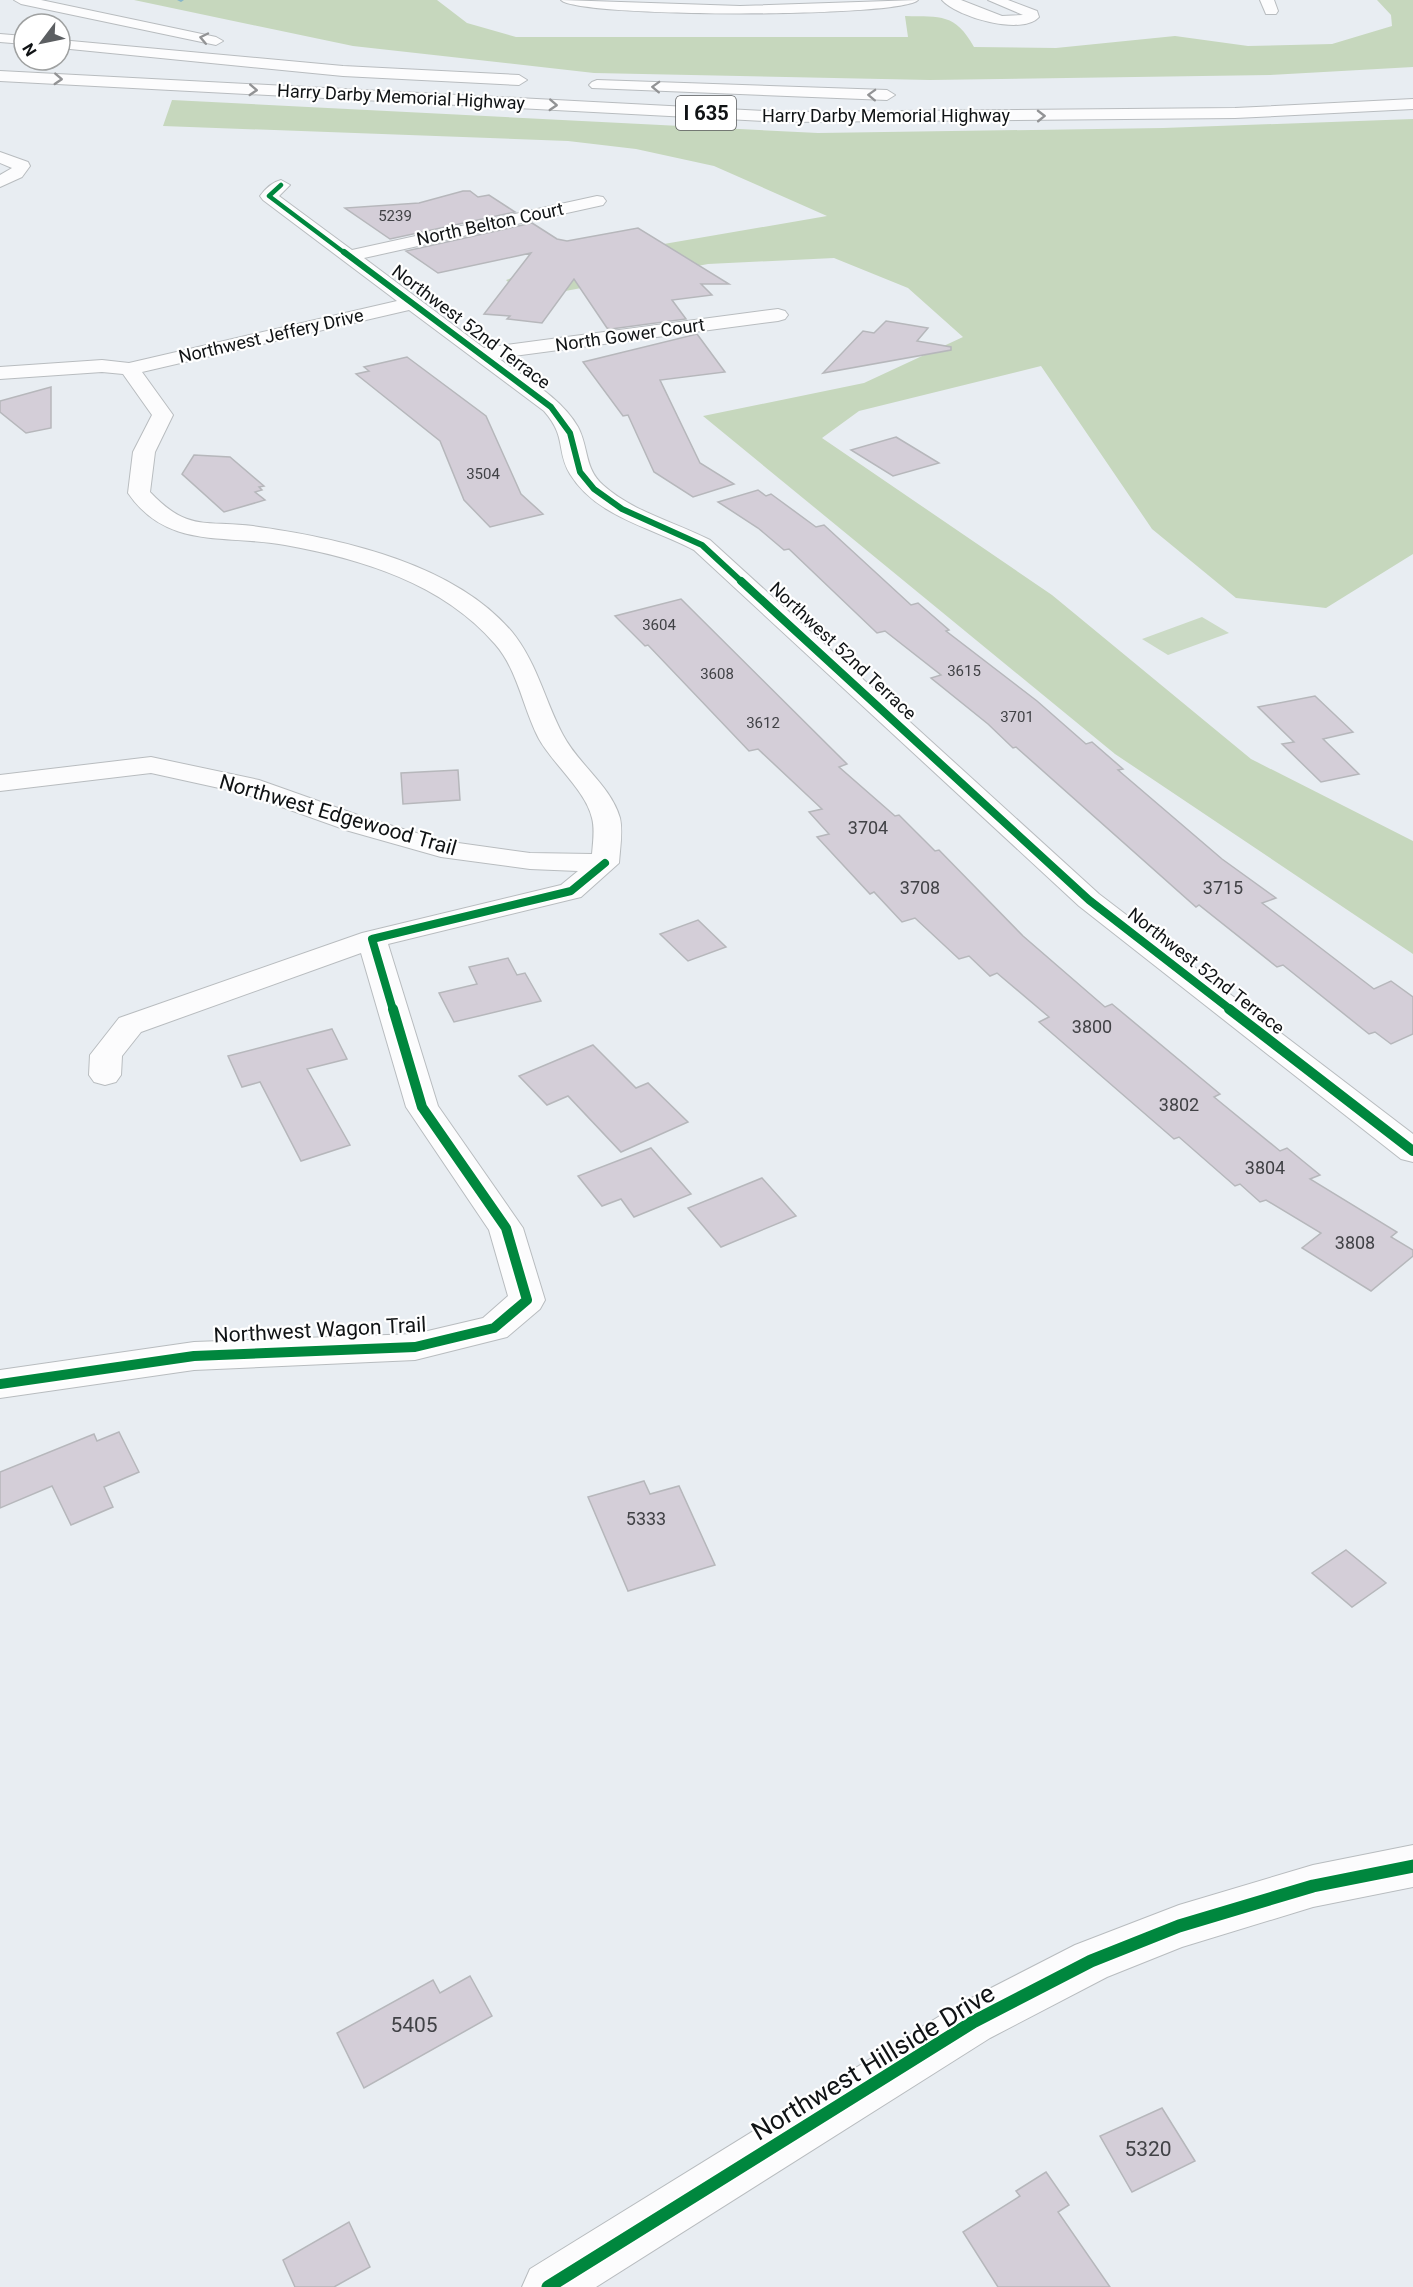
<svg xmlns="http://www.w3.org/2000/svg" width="1413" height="2287" font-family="Roboto,sans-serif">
	<rect width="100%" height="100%" fill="#e8edf2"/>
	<path fill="#cbdac5" d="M1202,617L1229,633L1168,655L1142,639Z"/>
	<g fill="#c6d7bd">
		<path d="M134,0H437L467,23L516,37H908L905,16C941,17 955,13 974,47L1056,48L1175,36L1248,46L1332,44L1392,26L1391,15L1377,0H1413V67L1270,75L930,80L594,73L353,46Z"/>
		<path d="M172,100L818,133L1163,128L1413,119V554L1326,608L1236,598L1152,529L1041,366L859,411L822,438L1052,595L1251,759L1413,841V954L1115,754L703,416L864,383L963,337L908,288L834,258L708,264L539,296L518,292L506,280L565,261L827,216L714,166L636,149L568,141L163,126Z"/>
	</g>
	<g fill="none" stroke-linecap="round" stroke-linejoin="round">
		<path fill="#87b6c9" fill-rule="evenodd" d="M177,0H184L181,2Z"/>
	</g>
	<g fill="#d4ced8" stroke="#b6b7bb" stroke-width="1.5">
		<path d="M463,191H470L478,197L489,195L515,212L390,239L345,208L419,203Z"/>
		<path d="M532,223L557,239L567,241L638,228L729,284H701L712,295L672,300L686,319L611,329L607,328L574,279L542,323L507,319L510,316L484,314L531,253L438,273L406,251Z"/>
		<path d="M886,321L928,328L917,341L951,347V350L823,373L863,331L874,333Z"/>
		<path d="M697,334L725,372L660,380L700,463L734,484L693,497L654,472L628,415L623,416L583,362Z"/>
		<path d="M407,357L486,416L521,494L543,514L490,527L464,500L440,441L356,374L369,371L364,367Z"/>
		<path d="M51,387V428L26,433L0,412V401Z"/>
		<path d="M896,437L939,463L893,476L851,450Z"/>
		<path d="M194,455L230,457L264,486L259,487L262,490L255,492L265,500L224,512L182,474Z"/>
		<path d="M758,490L766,496L771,494L816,527L824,525L911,605L918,603L949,630L946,631L1037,701L1086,744L1092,742L1123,769L1118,770L1222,859L1276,898L1262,903L1374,989L1391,981L1413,997V1034L1391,1044L1375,1032L1369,1034L1283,965L1277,967L1199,905L1196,907L1016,747L1013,748L988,724L931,678L941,675L885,631L877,633L789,549L784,550L758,528L718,502Z"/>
		<path d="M681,599L847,764L839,767L895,816L899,815L935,851L939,850L1023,936L1105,1007L1112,1004L1220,1094L1214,1097L1280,1151L1287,1148L1320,1175L1310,1179L1397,1232L1391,1237L1413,1250V1256L1371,1291L1302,1248L1321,1233L1266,1200L1260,1202L1240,1184L1235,1186L1179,1137L1174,1139L1039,1022L1049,1017L997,973L990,976L969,956L959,959L915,918L902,922L874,892L870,894L817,837L829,834L809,812L822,809L758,749L749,751L648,645L645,646L615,616Z"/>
		<path d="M1315,696L1353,732L1323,739L1359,774L1321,782L1282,744L1294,742L1258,707Z"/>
		<path d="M458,770L460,800L403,804L401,773Z"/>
		<path d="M698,920L726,947L688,961L660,934Z"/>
		<path d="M508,958L517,975L525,973L541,1001L454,1022L439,993L477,984L469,967Z"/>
		<path d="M332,1029L347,1059L307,1069L350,1145L301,1161L260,1082L242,1087L228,1056Z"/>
		<path d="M593,1045L636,1088L648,1083L688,1122L621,1152L568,1096L547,1105L519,1076Z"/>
		<path d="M651,1148L691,1194L634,1217L621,1199L602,1206L578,1176Z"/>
		<path d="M762,1178L796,1216L721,1247L688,1208Z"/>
		<path d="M119,1432L139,1472L104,1487L113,1507L71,1525L52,1486L0,1508V1472L94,1434L97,1441Z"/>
		<path d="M644,1481L650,1494L679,1486L715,1565L628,1591L588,1497Z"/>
		<path d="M1346,1550L1386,1583L1352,1607L1312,1573Z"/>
		<path d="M470,1976L492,2016L364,2088L337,2033L433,1980L440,1993Z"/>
		<path d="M1162,2108L1195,2161L1132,2192L1100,2136Z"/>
		<path d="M1046,2172L1069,2205L1058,2212L1110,2287H998L963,2232L1020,2196L1016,2191Z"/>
		<path d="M349,2222L370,2267L334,2287H295L283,2260Z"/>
	</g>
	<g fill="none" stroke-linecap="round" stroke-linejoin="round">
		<defs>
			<g id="minor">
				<path d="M561,0L740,6L918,0C901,18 578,18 561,0Z"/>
				<path d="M942,0H961L1002,16L1023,15L988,0H1008L1037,11L1039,17C1022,36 957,17 942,0Z"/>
				<path d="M1260,0H1274L1278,11L1276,14H1266Z"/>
				<path d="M0,152L28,162L30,166L22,177L0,187V175L12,168L0,163Z"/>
				<path d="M281,180L290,185L279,196L352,250L597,196L603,197L606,201L603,205L364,258L484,348L778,309L785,311L788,315L785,319L778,321L498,358C525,378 561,397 578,427C589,448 584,468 603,485C633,512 675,522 710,540L1099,894L1413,1134V1162L1401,1159L1079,906L694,550C653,528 596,517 570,474C556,451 567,437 544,411L409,310L142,372L173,415L155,452L150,492C188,532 204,520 253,526C340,538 460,564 516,637C538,667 546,703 563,735C578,764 611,786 620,818C623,832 620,848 619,863L581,897L388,944L438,1106L523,1228L545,1300L540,1309L507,1337L415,1360L194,1370L0,1398V1370L194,1342L415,1334L483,1318L508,1296L489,1230L406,1107L361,953L141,1032L122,1056L121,1075L116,1082L105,1085L94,1082L89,1075L90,1055L119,1018L362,933L561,885L578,871L530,869L441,857L349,831L242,793L151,773L0,791V775L151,757L259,780L369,819L444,841L530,853L592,854C593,842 595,829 592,818C586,791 553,764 539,739C523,709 518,670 495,644C442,583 362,559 285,545C225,534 167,550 128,493L133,452L152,415L123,374L102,372L0,379V367L102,360L129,363L397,301L263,200L260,196C265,189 273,182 281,180Z"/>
				<path d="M1413,1845V1887L1313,1907L1182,1947L1107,1977L990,2038L596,2287H522L530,2269L956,2006L1075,1945L1179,1905L1313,1865Z"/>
			</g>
			<g id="highway">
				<path d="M14,0H41L216,37L223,41L216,45L21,4Z"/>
				<path d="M0,34L24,36V44L0,42Z"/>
				<path d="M60,40L343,66L519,75L527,80L519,85L343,76L60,48Z"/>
				<path d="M0,71L783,112L1235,108L1413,99V109L1235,118L783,122L0,81Z"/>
				<path d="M597,80L887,90L895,95L887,100L592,88L589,85L592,82Z"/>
			</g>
		</defs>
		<use href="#minor" stroke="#b8bcbf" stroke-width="2"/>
		<use href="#highway" stroke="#b8bcbf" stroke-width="2"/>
		<use href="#minor" fill="#fcfcfd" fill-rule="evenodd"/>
		<use href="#highway" fill="#fcfcfd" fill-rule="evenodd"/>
		<defs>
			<path id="cycleway-far4" d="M281,185L269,196L346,254"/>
			<path id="cycleway-far3" d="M344,252L551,407L570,433L580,472L594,489L622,509L702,545L743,583"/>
			<g id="cycleway-far2">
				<path d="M741,581L1089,900L1231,1010"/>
				<path d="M393,1010L372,939L571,891L605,863"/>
			</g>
			<g id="cycleway-far1">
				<path d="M1229,1009L1413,1151"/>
				<path d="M0,1384L194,1356L415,1347L494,1328L527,1300L506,1228L422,1107L393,1009"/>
			</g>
			<path id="cycleway" d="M548,2287L973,2022L1091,1961L1179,1926L1313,1886L1413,1866"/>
		</defs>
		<use href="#cycleway-far4" stroke="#fff" stroke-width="6"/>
		<use href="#cycleway-far3" stroke="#fff" stroke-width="8"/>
		<use href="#cycleway-far2" stroke="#fff" stroke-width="10"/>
		<use href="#cycleway-far1" stroke="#fff" stroke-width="14"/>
		<use href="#cycleway" stroke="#fff" stroke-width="16"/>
		<use href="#cycleway-far4" stroke="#00873e" stroke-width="4.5"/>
		<use href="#cycleway-far3" stroke="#00873e" stroke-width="6"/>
		<use href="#cycleway-far2" stroke="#00873e" stroke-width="8"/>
		<use href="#cycleway-far1" stroke="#00873e" stroke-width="10"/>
		<use href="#cycleway" stroke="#00873e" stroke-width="13"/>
	</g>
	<defs><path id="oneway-chevron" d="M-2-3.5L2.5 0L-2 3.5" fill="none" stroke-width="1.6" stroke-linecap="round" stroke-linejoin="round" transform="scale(1.5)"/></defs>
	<g stroke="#929395">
		<use href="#oneway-chevron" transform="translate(204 38) rotate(-168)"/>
		<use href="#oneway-chevron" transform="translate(58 79) rotate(3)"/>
		<use href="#oneway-chevron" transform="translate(656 87) rotate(-178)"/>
		<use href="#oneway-chevron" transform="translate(253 90) rotate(3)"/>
		<use href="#oneway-chevron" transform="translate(872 95) rotate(-178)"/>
		<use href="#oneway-chevron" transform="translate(553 105) rotate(3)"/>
		<use href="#oneway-chevron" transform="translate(1041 116) rotate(-1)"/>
	</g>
	<g text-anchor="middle" stroke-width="4.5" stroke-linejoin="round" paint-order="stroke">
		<g font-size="15" fill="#414246">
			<text x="395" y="221">5239</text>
			<text x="483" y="479">3504</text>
			<text x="659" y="630">3604</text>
			<text x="964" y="676">3615</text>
			<text x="717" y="679">3608</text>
			<text x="1017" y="722">3701</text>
			<text x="763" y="728">3612</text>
		</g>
		<g font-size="18" fill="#101315" stroke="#fff">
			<text transform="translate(401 97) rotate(3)" y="6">Harry Darby Memorial Highway</text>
			<text x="886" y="122">Harry Darby Memorial Highway</text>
			<text transform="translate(490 224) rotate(-12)" y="6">North Belton Court</text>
			<text transform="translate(471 327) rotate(37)" y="6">Northwest 52nd Terrace</text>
			<text transform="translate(630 335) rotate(-8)" y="6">North Gower Court</text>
			<text transform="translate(271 336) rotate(-13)" y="6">Northwest Jeffery Drive</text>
			<text transform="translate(843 651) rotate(43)" y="6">Northwest 52nd Terrace</text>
			<text transform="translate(1206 971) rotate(38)" y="6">Northwest 52nd Terrace</text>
		</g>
		<g font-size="18" fill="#414246">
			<text x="868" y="834">3704</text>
			<text x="920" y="894">3708</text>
			<text x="1223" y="894">3715</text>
			<text x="1092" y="1033">3800</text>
			<text x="1179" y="1111">3802</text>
			<text x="1265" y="1174">3804</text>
			<text x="1355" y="1249">3808</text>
			<text x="646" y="1525">5333</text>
		</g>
		<rect fill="#fff" stroke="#585a5b" stroke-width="1.5" x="676" y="96" width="60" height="34" rx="4.5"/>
		<g font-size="20" font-weight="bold" fill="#101315">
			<text x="706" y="120">I 635</text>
		</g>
		<g font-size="21" fill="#101315" stroke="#fff">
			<text transform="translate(338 815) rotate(16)" y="7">Northwest Edgewood Trail</text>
			<text transform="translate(320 1330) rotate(-3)" y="7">Northwest Wagon Trail</text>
		</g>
		<g font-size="21" fill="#414246">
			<text x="414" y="2032">5405</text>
			<text x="1148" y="2156">5320</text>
		</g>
		<g font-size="26" fill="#101315" stroke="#fff">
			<text transform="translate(873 2062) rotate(-31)" y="9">Northwest Hillside Drive</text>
		</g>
	</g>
	<g transform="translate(42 42) rotate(238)"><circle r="28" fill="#ffffff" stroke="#9fa1a1" stroke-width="1.5"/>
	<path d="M0-4.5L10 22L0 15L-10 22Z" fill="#5c5f62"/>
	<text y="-9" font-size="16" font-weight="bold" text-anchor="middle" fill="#101315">N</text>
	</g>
</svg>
